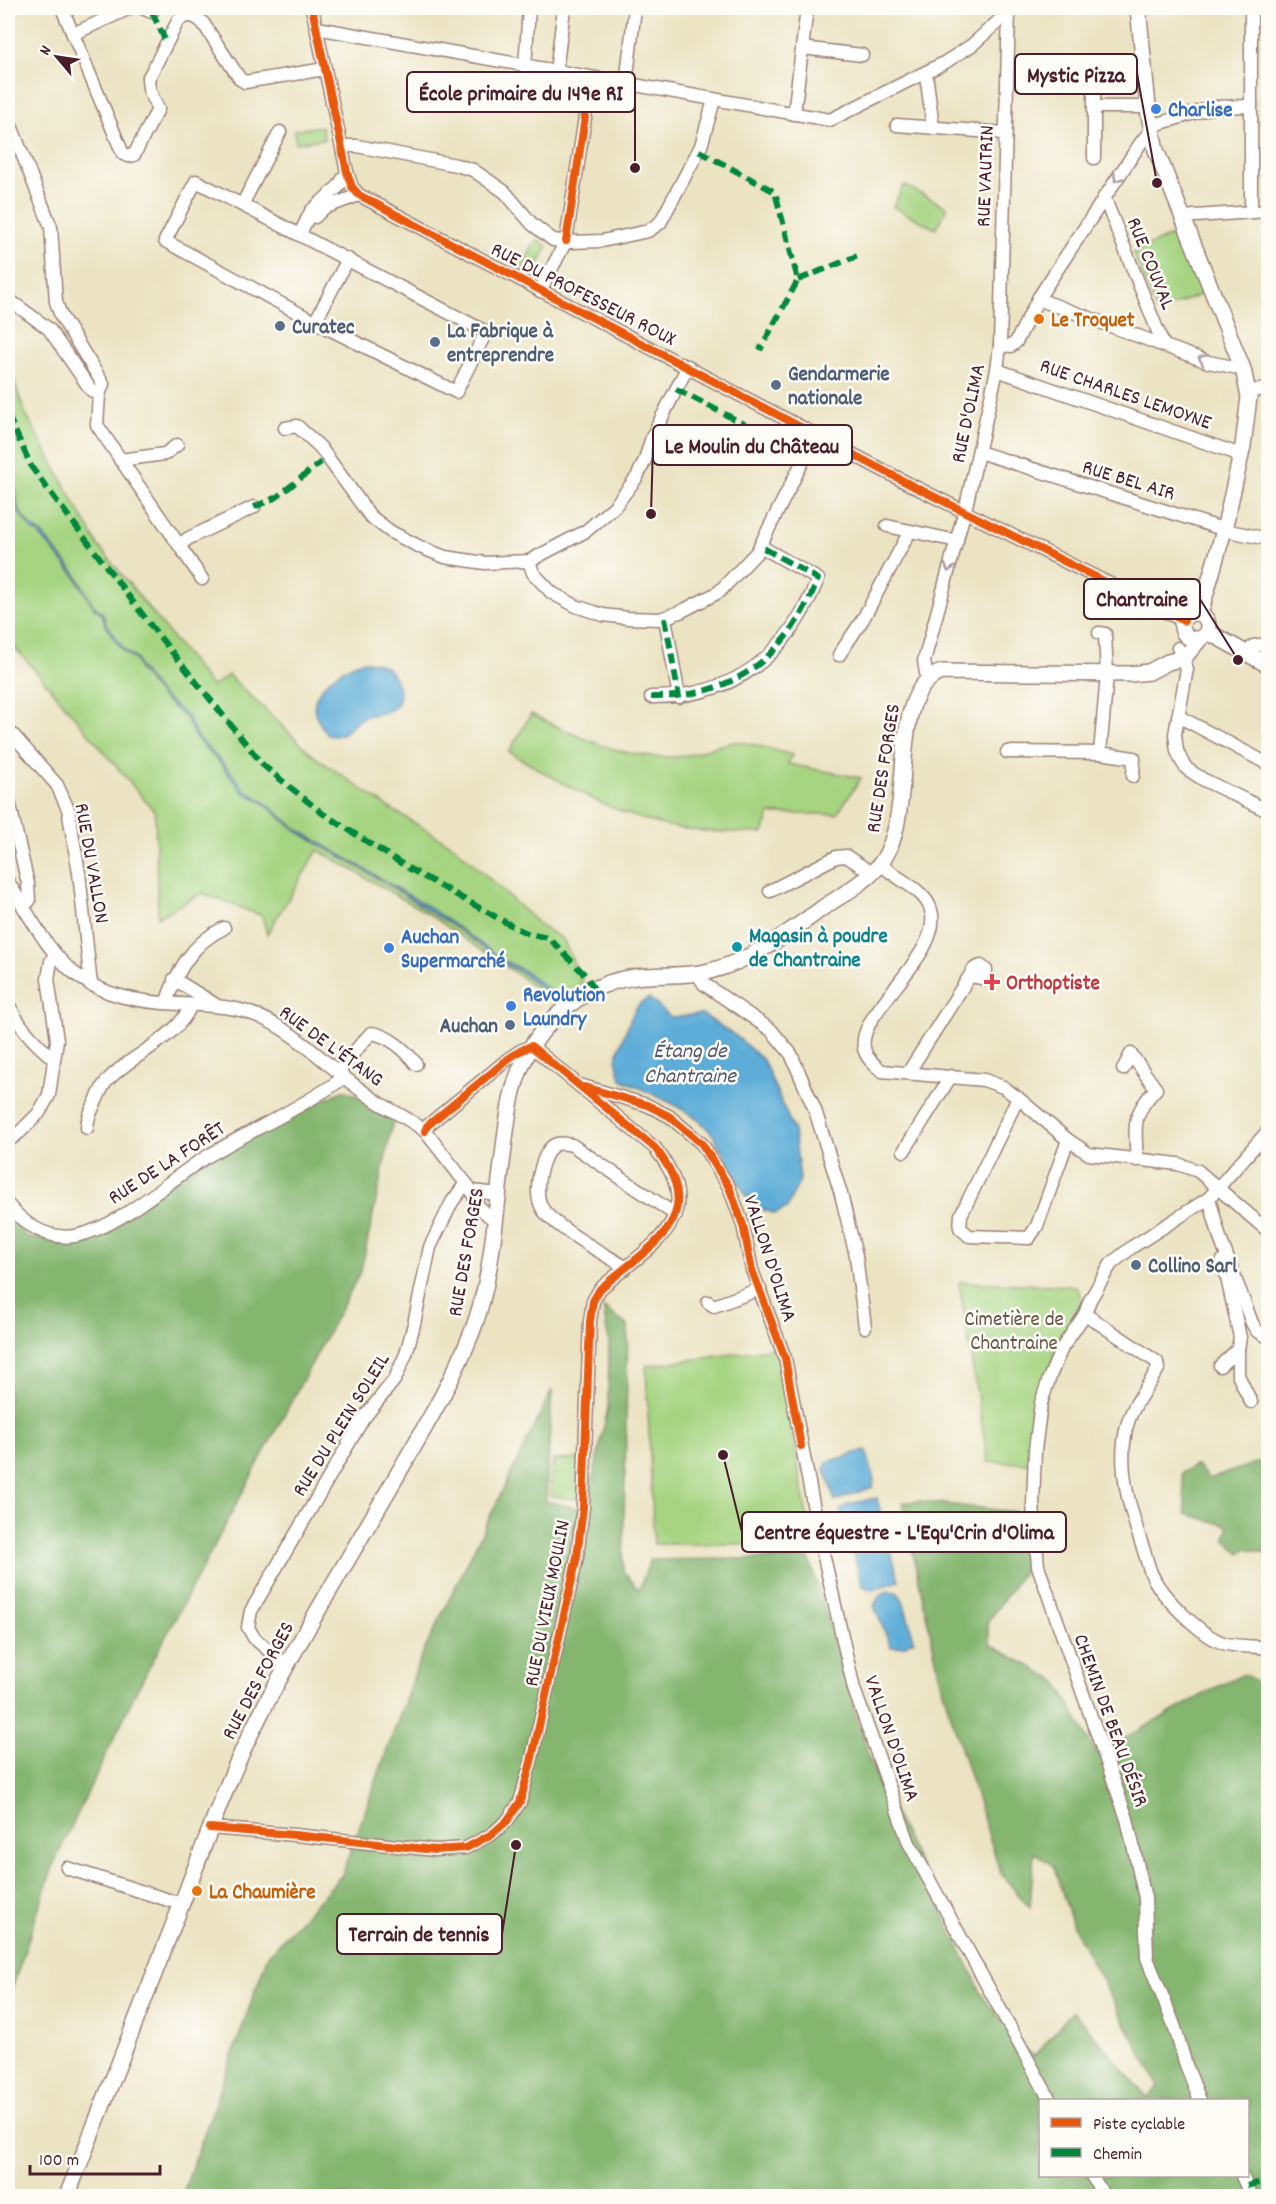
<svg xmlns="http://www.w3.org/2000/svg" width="1276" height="2204" font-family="Dekko,sans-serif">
	<rect width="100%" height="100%" fill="#fdfcf7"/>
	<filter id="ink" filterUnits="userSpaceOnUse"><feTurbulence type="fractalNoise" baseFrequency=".0167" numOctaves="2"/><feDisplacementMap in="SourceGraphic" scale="12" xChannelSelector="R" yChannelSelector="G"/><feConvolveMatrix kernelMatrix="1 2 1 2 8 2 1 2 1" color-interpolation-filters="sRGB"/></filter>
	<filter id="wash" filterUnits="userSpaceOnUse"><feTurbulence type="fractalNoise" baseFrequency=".008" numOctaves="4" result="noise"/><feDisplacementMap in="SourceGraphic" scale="24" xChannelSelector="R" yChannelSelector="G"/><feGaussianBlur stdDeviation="1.35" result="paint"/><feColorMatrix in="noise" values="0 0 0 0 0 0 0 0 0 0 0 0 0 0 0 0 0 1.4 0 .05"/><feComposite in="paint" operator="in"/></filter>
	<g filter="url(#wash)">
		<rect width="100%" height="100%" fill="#ebe3c2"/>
		<g fill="#a6d481" stroke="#787a56" stroke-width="1.5">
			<path d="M322,126L324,139L296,143L294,130Z"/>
			<path d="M904,185L947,207L936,229L893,207Z"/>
			<path d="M1177,233L1202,294L1157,312L1133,253Z"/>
			<path d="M536,240L548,246L534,273L522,267Z"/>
			<path d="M8,363L25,413L98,545L212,687L228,675L314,756L391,809L455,847L542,927L563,939L583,984L552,1001L521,977L427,913L318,850L267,934L262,916L202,893L158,917L155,812L34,669L8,640Z"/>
			<path d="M531,714C577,737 623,759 675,757C695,756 714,745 733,742C744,740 779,752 792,755L788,764L861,778L837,814H770L763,833C737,832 710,833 685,829C620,820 564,784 509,752Z"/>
			<path d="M959,1282L1076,1286L1086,1307L1055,1350L1031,1463L988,1462Z"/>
			<path d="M777,1348L812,1544H654L646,1366Z"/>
			<path d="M580,1459L578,1499L550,1496L553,1460Z"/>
		</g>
		<g fill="#84b66f" stroke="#676a4d" stroke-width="1.5" fill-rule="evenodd">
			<path d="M344,1090L395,1112L361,1271L136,1692L54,1863L8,2001V1214L27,1237L71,1244L220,1150Z"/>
			<path d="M603,1307L628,1326L623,1571L639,1590L650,1560L809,1558L872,1767L985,2000L1033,2057L1073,2011L1148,2098L1159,2086L1074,1929L1054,1867L1034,1852L1030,1908L1001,1874L943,1691L902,1503L919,1501L1015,1512L1028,1565L987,1623L991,1645L1057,1681L1096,1754L1217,1687L1244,1674L1268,1689V2196H182L268,1955L342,1875L420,1659L552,1390L546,1501L586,1510L608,1408L609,1343ZM1040,2100H1248V2176H1040Z"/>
			<path d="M1268,1459V1547L1265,1553L1246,1548L1240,1554L1225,1539L1229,1526L1186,1514L1182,1473L1196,1465L1209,1479Z"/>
		</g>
		<g fill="#5dadd8" stroke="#546682" stroke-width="1.5">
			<path d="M8,475C17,484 15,490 17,502C18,514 31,527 41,533L76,574L93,605L103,613L106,623L124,649L137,660L139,667L159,693L188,717L196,735L229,770L245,790L265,802L297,829L427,906L507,962L526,972L558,997L559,999L557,1001L524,974L507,965L459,930L389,885L298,832L262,802L243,792L219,762L195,737L186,718L160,696L139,670L136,661L122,650L105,625L102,614L94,608L75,576L38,533L32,530L17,510L15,488Z"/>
			<path d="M362,661C368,662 375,662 380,664C392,668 404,690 398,703C391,716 371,712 360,719C350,724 344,740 329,735C324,732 321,725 318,720C303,693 340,668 362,661Z"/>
			<path d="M649,998L671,1017L702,1014L736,1036L763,1060L794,1131L800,1180L787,1208L775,1214L762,1209L749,1201L713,1135L698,1119L673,1104L621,1079L616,1059L624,1035L634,1011L640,1003Z"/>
			<path d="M866,1450L874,1480L873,1487L835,1501L825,1469L827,1462Z"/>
			<path d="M877,1498L899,1581L871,1590L863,1586L840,1510L849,1504Z"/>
			<path d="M887,1591L897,1592L903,1600L914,1640L904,1646L891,1647L874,1606L879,1597Z"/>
		</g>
	</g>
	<g filter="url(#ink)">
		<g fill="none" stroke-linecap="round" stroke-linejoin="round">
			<defs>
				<g id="minor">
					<path d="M8,8H9"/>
					<path d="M62,8L123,154L128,156L134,155L158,109L149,89L148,79L178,21C187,13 195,15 203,23L240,79L245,82L325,69"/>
					<path d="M142,8L152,12"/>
					<path d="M312,8L347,172L352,187L359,195L913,486L1184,621"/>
					<path d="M1251,8V212"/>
					<path d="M317,28L830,120L944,63L972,45L1013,8"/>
					<path d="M73,34L130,8"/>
					<path d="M802,48L862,55"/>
					<path d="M525,67L529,8"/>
					<path d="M556,72L564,8"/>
					<path d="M926,73L933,128"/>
					<path d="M626,84L635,8"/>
					<path d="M1094,107H1148"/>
					<path d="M794,114L807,8"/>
					<path d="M8,118L51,227L56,302L61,316L103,384L99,395L97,425L179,545"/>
					<path d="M897,125L1005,133"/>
					<path d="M1151,126L1214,107L1251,106"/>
					<path d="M342,146H357L456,165L473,170L505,192L532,224L553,240L570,242L602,241L648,231L660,223L701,146L714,100"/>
					<path d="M1094,158V65"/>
					<path d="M196,181L486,332L456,392L315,322L165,241Z"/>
					<path d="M1104,197L1163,344"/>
					<path d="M242,205L280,132"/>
					<path d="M315,217L324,208L359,195"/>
					<path d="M1181,217L1268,211"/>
					<path d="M300,234L311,211L338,187L347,172"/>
					<path d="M540,291L566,241L591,78"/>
					<path d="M8,299L49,329L91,390L99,395"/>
					<path d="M1038,299L1208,362L1243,369"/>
					<path d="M315,322L348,259"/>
					<path d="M1000,345L1011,346L1016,342L1039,297L1140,144L1151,130"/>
					<path d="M997,370L1241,455"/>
					<path d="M1249,391L1268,389"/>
					<path d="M285,428L297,426L320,447L370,516L391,532L420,547L445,557L485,563L529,561L586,531L615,506L637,477L645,460L652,437L688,366"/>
					<path d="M979,452L1229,531L1268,539"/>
					<path d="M120,460L165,454L177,445"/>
					<path d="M887,526L957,541"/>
					<path d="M529,561L533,573L552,593L576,606L603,615L628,618L660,619L680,612L719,592L757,552L816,435"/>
					<path d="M202,579L179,545L189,538L254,507"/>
					<path d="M665,618L679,697"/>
					<path d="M1099,633L1105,634L1107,675L1100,753"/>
					<path d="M1178,648L1187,669L1175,734L1177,751L1182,762L1187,769L1204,780L1268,811"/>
					<path d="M1247,654L1253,646L1268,644"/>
					<path d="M839,655L863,619L910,531"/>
					<path d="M927,679L924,661L966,506L997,370L1000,345L1009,9"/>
					<path d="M651,697C735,698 788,655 818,579L760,546"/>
					<path d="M1178,716L1268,764"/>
					<path d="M8,732L14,736L57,785L68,809L79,873L91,985"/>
					<path d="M1007,752L1100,753L1134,758L1133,776"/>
					<path d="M8,797L28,884L29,901L23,906"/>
					<path d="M881,864C895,879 925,889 931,910C945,957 847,1017 866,1054C869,1061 876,1066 882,1071L984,1080L1003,1087L1018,1098L1068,1140L1089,1154L1178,1164L1198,1171L1268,1231"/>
					<path d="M8,882C54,955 68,995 163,1003C189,1005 219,1004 244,1011C295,1026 331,1072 375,1100C391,1111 410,1119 425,1131L472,1191L477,1205L489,1216L495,1218"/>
					<path d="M770,891L836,857L846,856L872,873"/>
					<path d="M697,973L704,984L771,1030L791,1054L815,1110L841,1194L856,1256L865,1327"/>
					<path d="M174,979L216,1005"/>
					<path d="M166,1003C177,971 192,943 224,928"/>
					<path d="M8,1004C19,1026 34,1043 53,1058"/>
					<path d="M1123,1069L1131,1054L1156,1089C1131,1115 1135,1126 1137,1160"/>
					<path d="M908,1073L974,969L981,966L986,970L985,975L982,978L970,976"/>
					<path d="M583,1086L647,1105L669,1116L702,1144L729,1187L743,1225L752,1270L785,1358L819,1535L854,1689L909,1843L1050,2100"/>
					<path d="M1018,1098L961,1215L960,1228L969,1236L1029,1238L1037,1226L1068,1140"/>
					<path d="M87,1128C87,1118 91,1112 95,1103C99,1096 101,1088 106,1082C129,1055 177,1040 191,1005"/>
					<path d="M8,1141L20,1132L39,1113L49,1095L57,1040L48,979L51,961L54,956"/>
					<path d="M904,1151L951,1076"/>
					<path d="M472,1191L498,1194"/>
					<path d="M1209,1198L1220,1238L1252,1323L1257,1331L1268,1337"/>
					<path d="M8,1205C25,1225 48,1240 75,1236C120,1228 169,1179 208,1156C251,1130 298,1110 339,1081L342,1066L371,1033C388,1035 406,1050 416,1064"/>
					<path d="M625,1267C606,1255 552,1226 542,1208C534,1194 539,1169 546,1155C552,1142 560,1142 572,1145L676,1215"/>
					<path d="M708,1302L714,1306L760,1289"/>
					<path d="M1085,1314L1157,1362L1158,1369C1147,1388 1130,1408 1126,1430C1117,1470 1131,1513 1144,1551C1147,1560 1149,1570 1153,1577C1163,1598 1201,1635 1223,1643C1234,1647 1256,1646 1268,1648"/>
					<path d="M1238,1349V1375L1251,1402"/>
					<path d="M1220,1366L1238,1349L1240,1337L1223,1260"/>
					<path d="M286,1665L254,1638L248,1627L251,1611L363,1419L395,1379L406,1354L414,1324L430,1247L452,1202L466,1183"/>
					<path d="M210,1828L295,1835L435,1850L466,1848L492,1834L507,1821L520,1802L531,1762L577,1557L583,1507L590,1321L593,1301L600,1289C649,1245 712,1219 655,1148L531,1046L520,1051L508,1059L427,1126L425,1131"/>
					<path d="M67,1868L181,1904"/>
					<path d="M1200,2100L1186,2065L1174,2025L1147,1958L1145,1898L1127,1819L1038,1566L1033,1505L1035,1450L1041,1403L1050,1376L1062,1348L1085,1314L1090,1300L1111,1264L1132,1247L1209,1198L1268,1131"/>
					<path d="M1092,2176L1104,2196"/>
					<path d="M1242,2176L1251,2196"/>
				</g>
				<g id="major">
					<path d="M1138,8L1149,116L1156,150L1243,369L1249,397L1243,446L1224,530L1200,614"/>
					<circle cx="1195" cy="626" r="13"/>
					<path d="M1208,632L1268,665"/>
					<path d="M67,2196C104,2100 142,2004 180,1908C205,1844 227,1779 259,1717C303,1631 355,1549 403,1465C428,1422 454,1378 472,1332C493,1278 495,1213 503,1156C508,1112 512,1069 541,1033C565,1003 597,982 635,977C660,974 686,977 710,971C753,960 789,932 824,907C842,895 862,884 877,868C921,820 883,691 942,672L1131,674L1149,672L1168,662L1184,658L1200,639"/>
				</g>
			</defs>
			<use href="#minor" stroke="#9a8176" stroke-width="15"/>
			<use href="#major" stroke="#9a8176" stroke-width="18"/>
			<use href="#minor" stroke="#fff" stroke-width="12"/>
			<use href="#major" stroke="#fff" stroke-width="15"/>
			<g stroke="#00873e" stroke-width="6" stroke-dasharray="12 6" stroke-linecap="butt">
				<path d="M152,12L167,44"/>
				<path d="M699,151L775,192L798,280L760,350"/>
				<path d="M798,280L857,256"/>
				<path d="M676,389L806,456"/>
				<path d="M8,415L32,468L155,631L264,766L322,813L410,869L514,927L529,934L549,938L587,977L594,989"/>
				<path d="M254,507L277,497L321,462"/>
				<path d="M665,618L679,697"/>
				<path d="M651,697C735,698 788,655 818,579L760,546"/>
				<path d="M1247,2186L1268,2180"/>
			</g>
			<defs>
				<g id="cycleway">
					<path d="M312,8L347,172L352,187L359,195L913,486L1184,621"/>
					<path d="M566,241L591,78"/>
					<path d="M585,1087L647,1105L669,1116L702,1144L729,1187L743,1225L752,1270L785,1358L801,1446"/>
					<path d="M210,1828L295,1835L435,1850L466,1848L492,1834L507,1821L520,1802L531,1762L577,1557L583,1507L590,1321L593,1301L600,1289C649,1245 712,1219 655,1148L531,1046L520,1051L508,1059L427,1126L425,1131"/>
				</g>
			</defs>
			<use href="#cycleway" stroke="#fdfcf7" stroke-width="11"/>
			<use href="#cycleway" stroke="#e8590c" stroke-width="8"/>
		</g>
		<defs><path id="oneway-chevron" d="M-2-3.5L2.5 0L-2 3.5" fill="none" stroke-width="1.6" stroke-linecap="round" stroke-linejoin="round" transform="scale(1.5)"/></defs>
		<g stroke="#ae9aa0">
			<use href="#oneway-chevron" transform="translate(1117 178) rotate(124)"/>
			<use href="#oneway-chevron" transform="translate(1202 359) rotate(-160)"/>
			<use href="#oneway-chevron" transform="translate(949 568) rotate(105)"/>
		</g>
	</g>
	<g fill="#3f7fe0" stroke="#fdfcf7" stroke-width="2">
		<circle cx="1156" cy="109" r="6"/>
		<circle cx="389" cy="948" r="6"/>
		<circle cx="511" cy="1006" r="6"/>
	</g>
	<g fill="#e8710a" stroke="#fdfcf7" stroke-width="2">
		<circle cx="1039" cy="319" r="6"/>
		<circle cx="197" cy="1891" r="6"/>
	</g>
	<g fill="#5c6f8a" stroke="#fdfcf7" stroke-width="2">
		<circle cx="280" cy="326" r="6"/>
		<circle cx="435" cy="342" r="6"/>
		<circle cx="776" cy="385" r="6"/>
		<circle cx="510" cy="1025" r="6"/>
		<circle cx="1136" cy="1265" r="6"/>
	</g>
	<circle fill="#0f9aa8" stroke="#fdfcf7" stroke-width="2" cx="737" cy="947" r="6"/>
	<path fill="#e0444e" stroke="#fdfcf7" stroke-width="2" d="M989 973h6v6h6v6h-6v6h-6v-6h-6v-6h6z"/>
	<g text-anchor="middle" stroke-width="5" stroke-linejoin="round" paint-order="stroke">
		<g font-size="21" font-weight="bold" fill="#366cbe" stroke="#fdfcf7" text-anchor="start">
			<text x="1168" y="116">Charlise</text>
			<text x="401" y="943">Auchan<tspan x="401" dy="24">Supermarché</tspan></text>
			<text x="523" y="1001">Revolution<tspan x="523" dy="24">Laundry</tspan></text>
		</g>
		<g font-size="21" fill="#4a1f2b" stroke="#fdfcf7">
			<text transform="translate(984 176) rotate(-88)" y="7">RUE VAUTRIN</text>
			<text transform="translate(1152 263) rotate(68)" y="7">RUE COUVAL</text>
			<text transform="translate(584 293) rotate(27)" y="7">RUE DU PROFESSEUR ROUX</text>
			<text transform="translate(1126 393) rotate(19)" y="7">RUE CHARLES LEMOYNE</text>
			<text transform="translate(967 413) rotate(-78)" y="7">RUE D'OLIMA</text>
			<text transform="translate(1129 479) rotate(17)" y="7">RUE BEL AIR</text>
			<text transform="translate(882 768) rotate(-81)" y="7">RUE DES FORGES</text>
			<text transform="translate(93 863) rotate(80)" y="7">RUE DU VALLON</text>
			<text transform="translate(332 1045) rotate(36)" y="7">RUE DE L'ÉTANG</text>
			<text transform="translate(166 1162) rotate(-33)" y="7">RUE DE LA FORÊT</text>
			<text transform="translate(465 1252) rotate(-80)" y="7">RUE DES FORGES</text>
			<text transform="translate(771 1258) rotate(72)" y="7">VALLON D'OLIMA</text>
			<text transform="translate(340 1424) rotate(-58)" y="7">RUE DU PLEIN SOLEIL</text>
			<text transform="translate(546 1603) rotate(-79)" y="7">RUE DU VIEUX MOULIN</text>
			<text transform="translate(257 1680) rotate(-62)" y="7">RUE DES FORGES</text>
			<text transform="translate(1112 1720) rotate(70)" y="7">CHEMIN DE BEAU DÉSIR</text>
			<text transform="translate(893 1738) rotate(71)" y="7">VALLON D'OLIMA</text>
		</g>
		<g font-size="21" font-weight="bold" fill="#c56008" stroke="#fdfcf7" text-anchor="start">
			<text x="1051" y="326">Le Troquet</text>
			<text x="209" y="1898">La Chaumière</text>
		</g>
		<g font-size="21" font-weight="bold" fill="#4e5e75" stroke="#fdfcf7" text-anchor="start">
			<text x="292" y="333">Curatec</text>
			<text x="447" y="337">La Fabrique à<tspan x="447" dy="24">entreprendre</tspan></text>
			<text x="788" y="380">Gendarmerie<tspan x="788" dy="24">nationale</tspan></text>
			<text x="498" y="1032" text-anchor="end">Auchan</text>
			<text x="1148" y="1272">Collino Sarl</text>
		</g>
		<g font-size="21" font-weight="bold" fill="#0d838f" stroke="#fdfcf7" text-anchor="start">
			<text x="749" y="942">Magasin à poudre<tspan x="749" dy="24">de Chantraine</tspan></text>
		</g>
		<g font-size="21" font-weight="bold" fill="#be3a42" stroke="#fdfcf7" text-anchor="start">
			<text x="1006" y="989">Orthoptiste</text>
		</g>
		<g font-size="21" fill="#665545" stroke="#fdfcf7">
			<text x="1014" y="1325">Cimetière de<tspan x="1014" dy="24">Chantraine</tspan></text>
		</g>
		<g font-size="22" font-style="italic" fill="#525870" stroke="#fdfcf7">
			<text x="690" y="1057">Étang de<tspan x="690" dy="25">Chantraine</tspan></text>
		</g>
	</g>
	<path fill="none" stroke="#4a1f2b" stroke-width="2" d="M1157 183L1137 74M635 168L635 92M651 514L653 445M1238 660L1200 599M723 1455L742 1532M516 1845L502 1934"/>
	<g fill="#4a1f2b" stroke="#fdfcf7" stroke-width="2">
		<circle cx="1157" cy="183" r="6"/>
		<circle cx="635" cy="168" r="6"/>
		<circle cx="651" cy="514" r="6"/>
		<circle cx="1238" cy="660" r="6"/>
		<circle cx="723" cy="1455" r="6"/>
		<circle cx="516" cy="1845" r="6"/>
	</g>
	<g fill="#fdfcf7" stroke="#4a1f2b" stroke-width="2">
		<rect x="1015" y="54" width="122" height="40" rx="6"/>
		<rect x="407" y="72" width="228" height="40" rx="6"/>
		<rect x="653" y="425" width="199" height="40" rx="6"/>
		<rect x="1084" y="579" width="116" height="40" rx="6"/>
		<rect x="742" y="1512" width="324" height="40" rx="6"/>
		<rect x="337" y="1914" width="165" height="40" rx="6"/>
	</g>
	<g font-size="22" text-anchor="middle" font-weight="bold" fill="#4a1f2b">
		<text x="1076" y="82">Mystic Pizza</text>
		<text x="521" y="100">École primaire du 149e RI</text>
		<text x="752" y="453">Le Moulin du Château</text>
		<text x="1142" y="606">Chantraine</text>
		<text x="904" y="1539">Centre équestre - L'Equ'Crin d'Olima</text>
		<text x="419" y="1941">Terrain de tennis</text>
	</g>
	<rect width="1276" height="2204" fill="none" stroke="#fdfcf7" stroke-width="30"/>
	<rect x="1039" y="2099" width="210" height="78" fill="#fdfcf7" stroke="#b5a4a5" stroke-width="1.5"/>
	<rect x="1051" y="2118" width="30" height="9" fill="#e8590c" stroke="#b5a4a5" stroke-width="1.5"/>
	<text x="1093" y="2129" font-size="18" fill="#4a1f2b">Piste cyclable</text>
	<rect x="1051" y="2148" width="30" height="9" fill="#00873e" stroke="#b5a4a5" stroke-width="1.5"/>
	<text x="1093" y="2159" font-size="18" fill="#4a1f2b">Chemin</text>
	<g transform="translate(57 57) rotate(299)" stroke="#fdfcf7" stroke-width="4.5" paint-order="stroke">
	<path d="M0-4.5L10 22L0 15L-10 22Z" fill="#4a1f2b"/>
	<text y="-9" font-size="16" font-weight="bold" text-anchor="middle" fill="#4a1f2b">N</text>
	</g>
	<path d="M30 2165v9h130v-9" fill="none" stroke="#4a1f2b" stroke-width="3"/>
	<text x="39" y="2165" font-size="18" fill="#4a1f2b" stroke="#fdfcf7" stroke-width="4.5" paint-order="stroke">100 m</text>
</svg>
